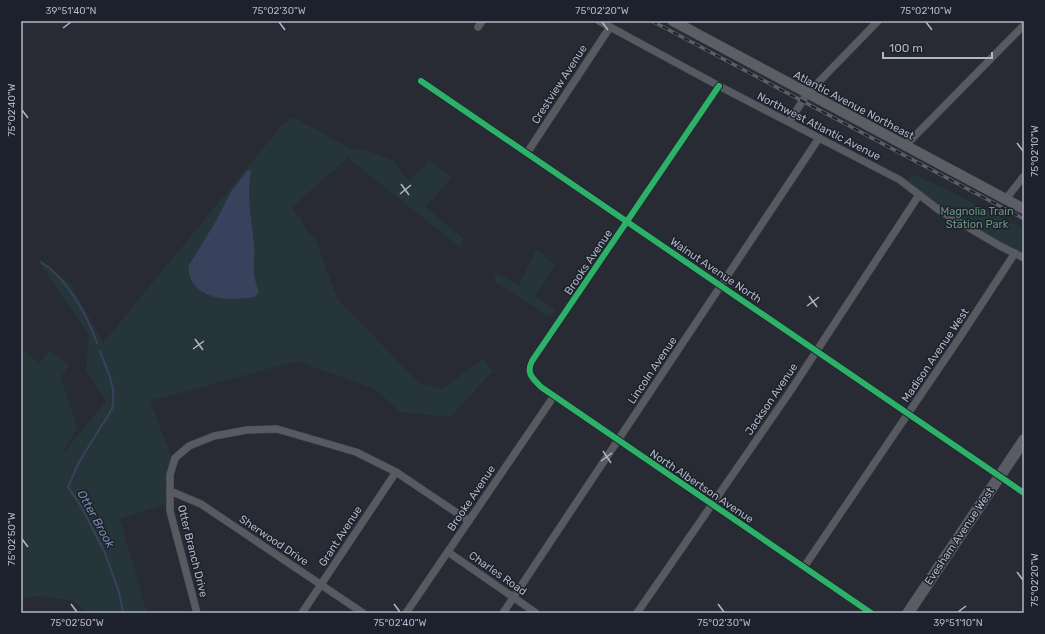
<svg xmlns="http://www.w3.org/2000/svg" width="1045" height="634" font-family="Rubik,sans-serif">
	<rect width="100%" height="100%" fill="#282b33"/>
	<g fill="#263539">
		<path d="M293,117L353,150L362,149L393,160L409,182L429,160L452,178L425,207L463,238L461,248L348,158L292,207L295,214L302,219L305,229L315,238L337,298L419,383L442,389L483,359L493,371L450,417L400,412L375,389L297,361L150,401L174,463L170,503L120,519L147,613H89L73,601L38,596L21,599V348L39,363L50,350L69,365L61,377L77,428L62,455L106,401L86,370L89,335L38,261L70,283L103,343L283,124Z"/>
		<path d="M912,174L944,188L1024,229V254L964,224L925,197L913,184L908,181Z"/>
		<path d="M537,249L555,265L535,296L555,310L550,317L496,283L493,275L499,274L519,285Z"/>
	</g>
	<path fill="#38425c" d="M248,170L251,171C246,196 252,220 254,245C256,264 250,271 259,291L255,297C233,300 200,302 190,277C189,273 188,270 189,265L216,221L230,193Z"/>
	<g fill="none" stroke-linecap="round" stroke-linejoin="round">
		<g stroke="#38425c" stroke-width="2">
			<path d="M41,262C67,278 87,315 97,343"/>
			<path d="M100,351C107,371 117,387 112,409L79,462L68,487L81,506L105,553L119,592L123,613"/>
		</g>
		<defs>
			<g id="street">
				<path d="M599,21L719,86L900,180L939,210L1000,246L1024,258"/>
				<path d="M478,27L482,21"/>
				<path d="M421,81L1024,493"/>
				<path d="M719,86L532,361C526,373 532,378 541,387L871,613"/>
				<path d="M789,122L807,94L878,21"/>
				<path d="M905,146L1024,25"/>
				<path d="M527,153L610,27"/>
				<path d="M1005,200L1024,176"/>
				<path d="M170,491L201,504L363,613"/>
				<path d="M448,552L536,613"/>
				<path d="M804,567L960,337L1015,253"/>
				<path d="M197,613L170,511V475L175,458L189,446L214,436L247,430L277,429L356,452L396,472L469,521"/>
				<path d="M302,613L396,472"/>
				<path d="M406,613L554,396"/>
				<path d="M503,613L819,138"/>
				<path d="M637,613L789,393L919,195"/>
			</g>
			<path id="secondary" d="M673,21L1024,209"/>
			<path id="primary" d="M908,613L1024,440"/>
		</defs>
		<use href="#street" stroke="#44464c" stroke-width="8"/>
		<use href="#secondary" stroke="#44464c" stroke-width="11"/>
		<use href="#primary" stroke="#454850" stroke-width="12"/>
		<use href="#street" stroke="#585a61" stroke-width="7"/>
		<use href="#secondary" stroke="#5c5e66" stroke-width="10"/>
		<use href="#primary" stroke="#5a5c63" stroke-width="11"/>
		<defs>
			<path id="rail" d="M652,21L1024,219"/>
		</defs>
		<use href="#rail" stroke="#5b5e65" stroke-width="3.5"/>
		<use href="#rail" stroke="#1c212d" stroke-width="2" stroke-dasharray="6" stroke-linecap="butt"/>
		<defs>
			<g id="cycleway">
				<path d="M421,81L1024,493"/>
				<path d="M719,86L532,361C526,373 532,378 541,387L871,613"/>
			</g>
		</defs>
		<use href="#cycleway" stroke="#1c212d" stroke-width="8"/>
		<use href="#cycleway" stroke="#2db169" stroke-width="6"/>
	</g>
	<path fill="none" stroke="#b1b6c4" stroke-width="1.5" d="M279,22L285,30M602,22L608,30M926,22L932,30M63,28L71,22M22,110L28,118M1017,143L1023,151M401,184L409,195M400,194L411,185M809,296L817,307M807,306L819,297M195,339L203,350M193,349L204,341M603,451L611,463M601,461L612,453M22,539L28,547M1017,572L1023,580M71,604L77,612M394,604L400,612M718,604L724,612M958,612L966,606"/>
	<g text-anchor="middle" stroke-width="3" stroke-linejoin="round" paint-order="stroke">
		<g font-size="11" fill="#b1b6c4" stroke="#1c212d">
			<text transform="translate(559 84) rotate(-57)" y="4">Crestview Avenue</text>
			<text transform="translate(854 105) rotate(28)" y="4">Atlantic Avenue Northeast</text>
			<text transform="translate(819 126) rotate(27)" y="4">Northwest Atlantic Avenue</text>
			<text transform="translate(588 262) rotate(-56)" y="4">Brooks Avenue</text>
			<text transform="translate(716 270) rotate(34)" y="4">Walnut Avenue North</text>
			<text transform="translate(935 355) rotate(-56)" y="4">Madison Avenue West</text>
			<text transform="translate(652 370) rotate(-56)" y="4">Lincoln Avenue</text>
			<text transform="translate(771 399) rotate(-56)" y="4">Jackson Avenue</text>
			<text transform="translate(702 486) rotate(34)" y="4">North Albertson Avenue</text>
			<text transform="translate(471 498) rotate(-56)" y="4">Brooke Avenue</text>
			<text transform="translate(340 536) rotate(-57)" y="4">Grant Avenue</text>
			<text transform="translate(959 536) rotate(-56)" y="4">Evesham Avenue West</text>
			<text transform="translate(274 540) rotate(34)" y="4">Sherwood Drive</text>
			<text transform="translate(193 551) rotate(76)" y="4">Otter Branch Drive</text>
			<text transform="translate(498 573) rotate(35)" y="4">Charles Road</text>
		</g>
		<g font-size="11" fill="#6b9379" stroke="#1c212d">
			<text x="977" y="215">Magnolia Train<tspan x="977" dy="13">Station Park</tspan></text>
		</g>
		<g font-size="12" font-style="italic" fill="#7c89aa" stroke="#1c212d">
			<text transform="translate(96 519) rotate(61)" y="4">Otter Brook</text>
		</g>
	</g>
	<rect width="1045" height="634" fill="none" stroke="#1c212d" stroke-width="44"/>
	<path d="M883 52v6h109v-6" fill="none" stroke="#b1b6c4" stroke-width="2"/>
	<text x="889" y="52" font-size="12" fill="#b1b6c4" stroke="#1c212d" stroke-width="3" paint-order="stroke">100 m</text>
	<rect x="22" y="22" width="1001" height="590" fill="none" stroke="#b1b6c4" stroke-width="1.5"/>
	<g font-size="10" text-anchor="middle" fill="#b1b6c4">
		<text x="71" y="14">39°51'40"N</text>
		<text x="279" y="14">75°02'30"W</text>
		<text x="602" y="14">75°02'20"W</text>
		<text x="926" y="14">75°02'10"W</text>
		<text transform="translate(11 110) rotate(-90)" y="4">75°02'40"W</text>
		<text transform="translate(1034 151) rotate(-90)" y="4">75°02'10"W</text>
		<text transform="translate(11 539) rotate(-90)" y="4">75°02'50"W</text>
		<text transform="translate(1034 580) rotate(-90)" y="4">75°02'20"W</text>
		<text x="77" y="626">75°02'50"W</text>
		<text x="400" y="626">75°02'40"W</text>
		<text x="724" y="626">75°02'30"W</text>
		<text x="958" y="626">39°51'10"N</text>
	</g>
</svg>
